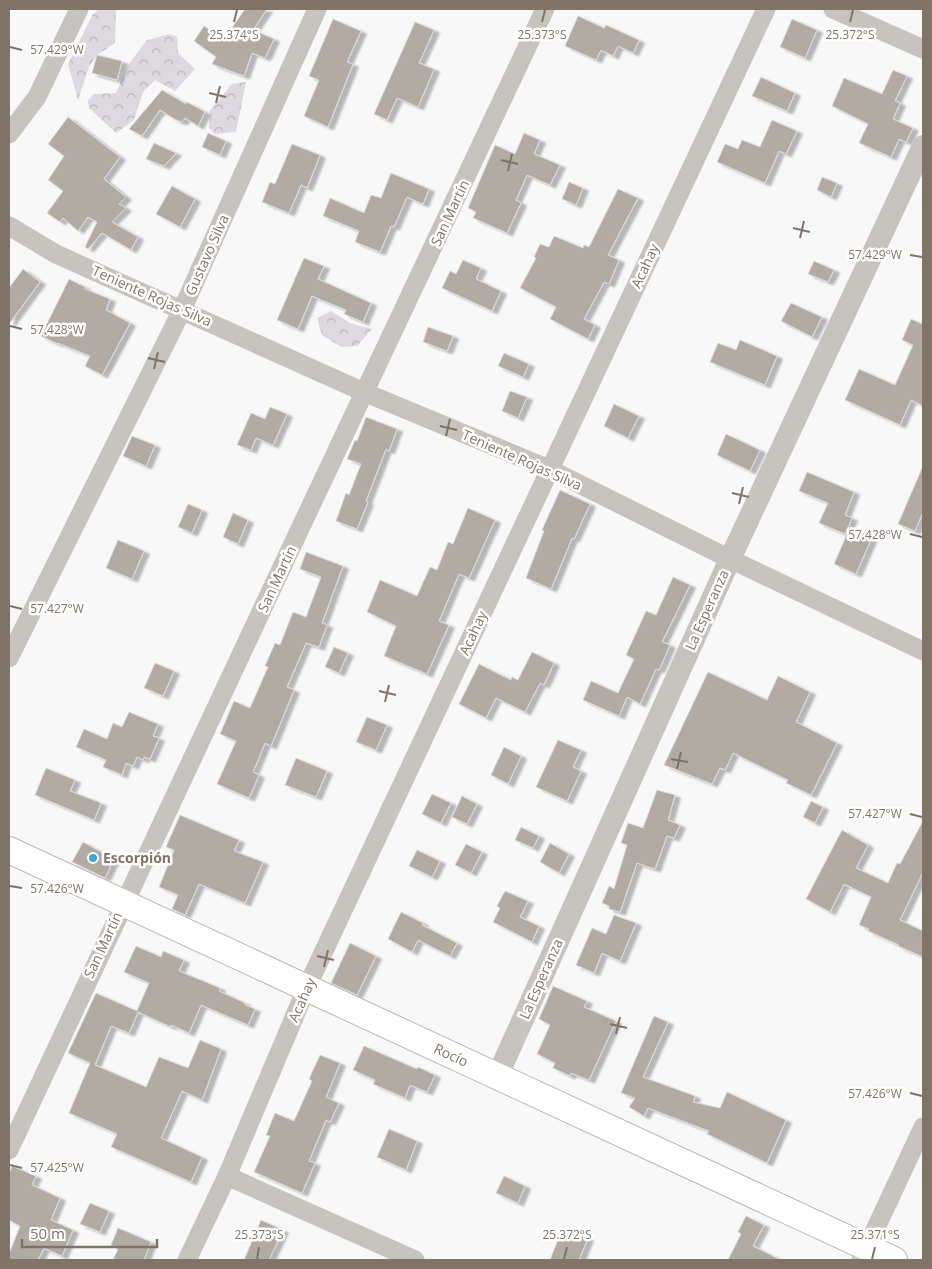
<svg xmlns="http://www.w3.org/2000/svg" width="932" height="1269" font-family="'Open Sans',sans-serif">
	<defs>
		<pattern id="forest-crowns" width="20" height="18" patternUnits="userSpaceOnUse" patternTransform="scale(1.25)"><rect width="20" height="18" fill="#ded9e0"/><path d="M2 6a3 3 0 1 1 6 0M12 15a3 3 0 1 1 6 0" fill="none" stroke="#b9b5b9"/></pattern>
		<filter id="shadow"><feDropShadow dx="5.5" dy="3" stdDeviation="1" flood-color="#0004"/></filter>
	</defs>
	<rect width="100%" height="100%" fill="#f8f8f9"/>
	<g fill="url(#forest-crowns)">
		<path d="M99,9H116L115,43L97,55L89,67L78,100L68,64L93,14Z"/>
		<path d="M170,34L177,37L178,53L195,69L175,91L155,80L143,92L134,120L116,133L89,108L88,100L94,94L116,93L128,65L147,40Z"/>
		<path d="M246,82L236,132L215,134L209,128L210,110L232,84Z"/>
		<path d="M331,311L350,323L372,329L357,346L341,347L322,335L317,318Z"/>
	</g>
	<g fill="#b2aba4" stroke="#dadadb" filter="url(#shadow)">
		<path d="M245,9H267L253,30L274,39L265,58L252,53L244,76L212,64L216,57L194,41L204,26L225,41L230,28H232Z"/>
		<path d="M578,16L604,28L606,25L639,40L633,53L618,46L613,56L601,50L596,60L565,46Z"/>
		<path d="M333,19L361,31L347,62L353,64L328,127L304,116L319,80L309,76Z"/>
		<path d="M792,19L817,30L805,58L780,47Z"/>
		<path d="M415,22L434,30L419,63L434,69L418,107L397,98L387,120L374,114Z"/>
		<path d="M97,55L122,61L117,80L92,73Z"/>
		<path d="M893,70L907,76L895,101L900,103L893,119L913,128L906,142L899,139L891,157L859,143L868,124L832,106L844,78L882,94Z"/>
		<path d="M761,77L795,93L787,111L752,96Z"/>
		<path d="M162,90L186,104V102L189,103L205,112L198,126L185,118L182,122L176,120L160,110L142,136L129,129Z"/>
		<path d="M68,117L120,157L104,179L126,197L119,204L126,208L112,222L138,237L131,250L102,233L88,249L85,247L97,222L88,217L78,231L63,218L60,222L47,213L63,191L48,180L64,156L48,144Z"/>
		<path d="M772,120L797,131L786,154L779,151L765,183L717,162L725,144L738,149L742,140L760,147Z"/>
		<path d="M208,133L226,141L220,155L202,147Z"/>
		<path d="M524,133L540,140L534,154L560,165L550,185L527,175L516,200L521,203L507,233L473,218L476,212L468,208L495,145L515,154Z"/>
		<path d="M154,143L176,153L164,166L146,159Z"/>
		<path d="M292,144L320,155L307,188L301,185L289,213L262,202L270,182L275,184Z"/>
		<path d="M391,173L429,189L423,204L407,197L394,227L391,226L380,252L355,242L359,231L323,216L330,198L364,213L371,195L381,198Z"/>
		<path d="M822,177L837,183L831,197L817,190Z"/>
		<path d="M569,182L583,188L576,205L562,199Z"/>
		<path d="M172,186L195,199L180,227L156,214Z"/>
		<path d="M618,189L638,198L608,255L619,260L609,284L604,282L584,319L595,325L588,339L550,319L556,307L520,288L536,258L534,257L540,244L549,247L554,236L583,248L584,245L589,247Z"/>
		<path d="M304,258L324,266L318,279L371,303L363,322L344,314L346,310L312,296L298,329L277,320Z"/>
		<path d="M463,260L481,268L476,279L501,291L492,311L442,288L450,271L456,274Z"/>
		<path d="M814,261L834,270L828,282L808,274Z"/>
		<path d="M23,269L40,282L9,324V288Z"/>
		<path d="M69,279L85,287V289L110,299L106,310L130,323L102,375L85,366L90,356L58,343V344L41,336Z"/>
		<path d="M791,303L822,317L812,337L781,321Z"/>
		<path d="M911,319L922,324L923,321V406L911,400L900,425L845,400L859,369L895,385L913,345L902,340Z"/>
		<path d="M428,327L453,336L447,351L423,342Z"/>
		<path d="M740,340L777,356L765,385L710,362L718,343L736,350Z"/>
		<path d="M504,353L529,364L523,377L498,366Z"/>
		<path d="M510,391L527,397L518,418L502,411Z"/>
		<path d="M614,404L639,416L628,438L604,426Z"/>
		<path d="M270,407L287,414L273,445L256,438L251,450L237,445L251,413L265,419Z"/>
		<path d="M366,417L397,429L389,451L386,449L366,501L368,502L357,529L336,521L346,493L349,495L361,464L347,459L355,440L357,441Z"/>
		<path d="M726,434L760,450L750,471L717,455Z"/>
		<path d="M132,436L155,445L146,466L123,456Z"/>
		<path d="M923,466V512L915,531L898,524Z"/>
		<path d="M807,472L854,492L845,515L852,518L845,534L819,523L828,503L799,491Z"/>
		<path d="M560,490L590,504L574,539L572,538L551,589L526,578L544,531L542,530Z"/>
		<path d="M188,504L202,510L192,533L178,527Z"/>
		<path d="M468,508L495,520L469,578L459,574L439,621L449,625L427,674L384,656L396,626L367,612L380,580L417,596L430,567L437,570L448,542L453,544Z"/>
		<path d="M233,513L248,520L238,544L223,537Z"/>
		<path d="M850,527L872,537L856,574L834,564Z"/>
		<path d="M118,540L144,551L132,579L106,568Z"/>
		<path d="M306,552L343,566L322,623L327,625L319,647L306,643L287,687L294,690L271,746L265,743L253,772L259,775L249,798L217,784L236,741L220,734L234,701L250,708L268,667L265,666L275,643L280,645L293,612L306,617L321,577L300,569Z"/>
		<path d="M673,577L690,585L662,642L670,645L659,670L656,669L640,704L627,697L619,716L583,700L591,681L618,693L634,659L626,655L646,611L656,615Z"/>
		<path d="M334,647L348,653L339,673L325,667Z"/>
		<path d="M532,652L554,663L544,685L540,683L525,712L496,698L486,718L459,704L479,664L511,680L512,677L518,680Z"/>
		<path d="M155,663L174,671L163,696L144,688Z"/>
		<path d="M708,672L767,700L778,676L810,692L796,722L837,743L811,795L786,783L788,780L733,753L725,770L720,768L712,784L664,765Z"/>
		<path d="M129,712L158,724L153,736L159,738L150,759L144,757L143,760L137,757L133,766L126,763L122,775L103,767L106,760L76,747L84,729L107,739L113,723L122,727Z"/>
		<path d="M367,717L387,725L376,750L356,742Z"/>
		<path d="M558,740L581,750L573,767L581,771L567,801L536,787Z"/>
		<path d="M504,747L521,756L508,784L491,775Z"/>
		<path d="M296,758L327,771L316,797L285,785Z"/>
		<path d="M46,768L75,780L70,791L101,803L94,820L35,795Z"/>
		<path d="M657,790L675,795L668,820L680,825L674,838L667,836L655,869L637,863L620,912L609,909V906L602,903L609,886L614,889L627,845L621,843L628,823L643,828Z"/>
		<path d="M432,794L451,803L441,823L422,814Z"/>
		<path d="M462,796L477,804L467,824L452,817Z"/>
		<path d="M811,801L823,807L815,823L803,817Z"/>
		<path d="M180,815L239,840L234,851L263,862L245,903L199,884L185,915L172,909L178,895L159,887L174,850L166,847Z"/>
		<path d="M923,821V872L900,920L923,931V957L898,946L899,945L868,931L869,929L859,925L871,897L844,884L830,912L806,899L842,830L868,845L856,868L888,883L897,863L900,864Z"/>
		<path d="M521,827L539,836L533,848L515,840Z"/>
		<path d="M83,842L114,859L105,878L72,862Z"/>
		<path d="M550,843L569,854L559,873L540,862Z"/>
		<path d="M466,844L482,852L471,873L455,865Z"/>
		<path d="M417,850L440,861L432,877L409,866Z"/>
		<path d="M505,891L528,901L520,917L539,926L532,942L493,922L500,908L497,906Z"/>
		<path d="M401,912L423,923L422,925L457,943L450,956L418,940L412,952L388,939Z"/>
		<path d="M614,915L636,923L620,961L602,953L594,973L576,965L592,928L606,934Z"/>
		<path d="M350,943L376,956L357,995L331,983Z"/>
		<path d="M136,946L161,957L163,951L184,960L179,971L220,988L219,991L245,1003V1005L255,1009L248,1025L201,1005L189,1033L171,1025V1027L138,1012L129,1033L111,1026L95,1065L146,1087L159,1057L188,1068L200,1040L221,1049L202,1100L182,1091L161,1138L202,1157L191,1182L111,1147L117,1134L69,1113L90,1063L68,1053L96,993L137,1011L149,983L124,972Z"/>
		<path d="M553,986L587,1001L584,1007L616,1021L589,1080L571,1073L570,1076L553,1068L555,1063L537,1054L550,1025L539,1019Z"/>
		<path d="M654,1016L668,1022L643,1077L695,1096L693,1102L720,1108L727,1092L786,1120L767,1163L707,1134L709,1131L648,1108L644,1116L629,1107L635,1098L621,1093Z"/>
		<path d="M364,1046L417,1069L418,1067L435,1075L427,1092L410,1085L405,1098L373,1084L375,1080L353,1070Z"/>
		<path d="M320,1055L340,1063L326,1097L339,1103L330,1122L326,1120L309,1161L315,1163L302,1193L254,1172L270,1136L266,1135L275,1113L294,1121L312,1081L309,1079Z"/>
		<path d="M389,1129L417,1141L406,1170L377,1157Z"/>
		<path d="M12,1166L36,1176L32,1185L60,1198L51,1220L73,1230L62,1256L44,1248L38,1260H9V1254L20,1226L9,1220V1174Z"/>
		<path d="M504,1176L525,1186L518,1203L496,1193Z"/>
		<path d="M90,1203L109,1211L100,1232L80,1224Z"/>
		<path d="M746,1216L764,1225L753,1246L781,1260H728L741,1234L738,1232Z"/>
		<path d="M261,1220L283,1230L269,1260H244Z"/>
		<path d="M563,1227L588,1238L579,1260H550Z"/>
		<path d="M118,1228L151,1242L144,1260H113L118,1249L111,1245Z"/>
	</g>
	<g fill="none" stroke-linecap="round" stroke-linejoin="round">
		<defs>
			<path id="secondary" d="M9,850L894,1260"/>
		</defs>
		<use href="#secondary" stroke="#bcb7b2" stroke-width="28"/>
		<g stroke="#c7c3bf" stroke-width="19">
			<path d="M833,9L923,49"/>
			<path d="M9,134L37,97L79,9"/>
			<path d="M9,226L56,254L366,393L549,469L730,559L923,651"/>
			<path d="M9,658L182,310L317,9"/>
			<path d="M9,1150C185,768 367,390 545,9"/>
			<path d="M227,1176L415,1260"/>
			<path d="M187,1260L227,1176L307,987L766,9"/>
			<path d="M861,1260L923,1127"/>
		</g>
		<path stroke="#c7c3bf" stroke-width="22" d="M497,1077L730,559L923,146"/>
		<use href="#secondary" stroke="#fff" stroke-width="26"/>
	</g>
	<path fill="none" stroke="#7f7467" stroke-width="2" d="M234,22L237,10M542,22L545,10M850,22L853,10M10,47L22,50M209,93L226,97M216,103L220,86M501,160L518,164M508,171L512,154M793,228L810,232M800,238L804,221M910,255L922,257M10,326L22,329M148,358L165,362M154,369L158,352M440,426L457,430M446,436L450,419M732,493L749,497M739,504L743,487M910,534L922,537M10,606L22,609M379,691L396,695M385,702L389,685M671,759L688,762M677,769L681,752M910,814L922,817M10,886L22,888M317,956L334,960M324,967L328,950M610,1024L627,1028M616,1034L620,1017M910,1093L922,1096M10,1165L22,1168M257,1259L259,1247M564,1259L567,1247M872,1259L875,1247"/>
	<circle fill="#41a5d0" stroke="#fff" stroke-width="2" cx="93" cy="858" r="5"/>
	<g text-anchor="middle" stroke-width="5" stroke-linejoin="round" paint-order="stroke">
		<g font-size="14" fill="#7f7467" stroke="#fff">
			<text transform="translate(450 213) rotate(-65)" y="5">San Martín</text>
			<text transform="translate(207 255) rotate(-66)" y="5">Gustavo Silva</text>
			<text transform="translate(645 266) rotate(-65)" y="5">Acahay</text>
			<text transform="translate(152 296) rotate(24)" y="5">Teniente Rojas Silva</text>
			<text transform="translate(522 460) rotate(24)" y="5">Teniente Rojas Silva</text>
			<text transform="translate(277 579) rotate(-65)" y="5">San Martín</text>
			<text transform="translate(707 610) rotate(-66)" y="5">La Esperanza</text>
			<text transform="translate(473 633) rotate(-65)" y="5">Acahay</text>
			<text transform="translate(103 945) rotate(-65)" y="5">San Martín</text>
			<text transform="translate(541 979) rotate(-66)" y="5">La Esperanza</text>
			<text transform="translate(302 1000) rotate(-66)" y="5">Acahay</text>
			<text transform="translate(451 1055) rotate(25)" y="5">Rocío</text>
		</g>
		<g font-size="14" font-weight="bold" fill="#7f7467" stroke="#fff" text-anchor="start">
			<text x="103" y="863">Escorpión</text>
		</g>
	</g>
	<g font-size="12" text-anchor="middle" fill="#7f7467" stroke="#fff" stroke-width="5" stroke-linejoin="round" paint-order="stroke">
		<text x="234" y="39">25.374°S</text>
		<text x="542" y="39">25.373°S</text>
		<text x="850" y="39">25.372°S</text>
		<text x="57" y="54">57.429°W</text>
		<text x="875" y="259">57.429°W</text>
		<text x="57" y="334">57.428°W</text>
		<text x="875" y="539">57.428°W</text>
		<text x="57" y="613">57.427°W</text>
		<text x="875" y="818">57.427°W</text>
		<text x="57" y="893">57.426°W</text>
		<text x="875" y="1098">57.426°W</text>
		<text x="57" y="1172">57.425°W</text>
		<text x="259" y="1239">25.373°S</text>
		<text x="567" y="1239">25.372°S</text>
		<text x="875" y="1239">25.371°S</text>
	</g>
	<rect width="932" height="1269" fill="none" stroke="#7f7467" stroke-width="20"/>
	<path d="M22 1239v8h135v-8" fill="none" stroke="#7f7467" stroke-width="2.5"/>
	<text x="30" y="1239" font-size="15" fill="#7f7467" stroke="#ffffff" stroke-width="4" paint-order="stroke">50 m</text>
</svg>
